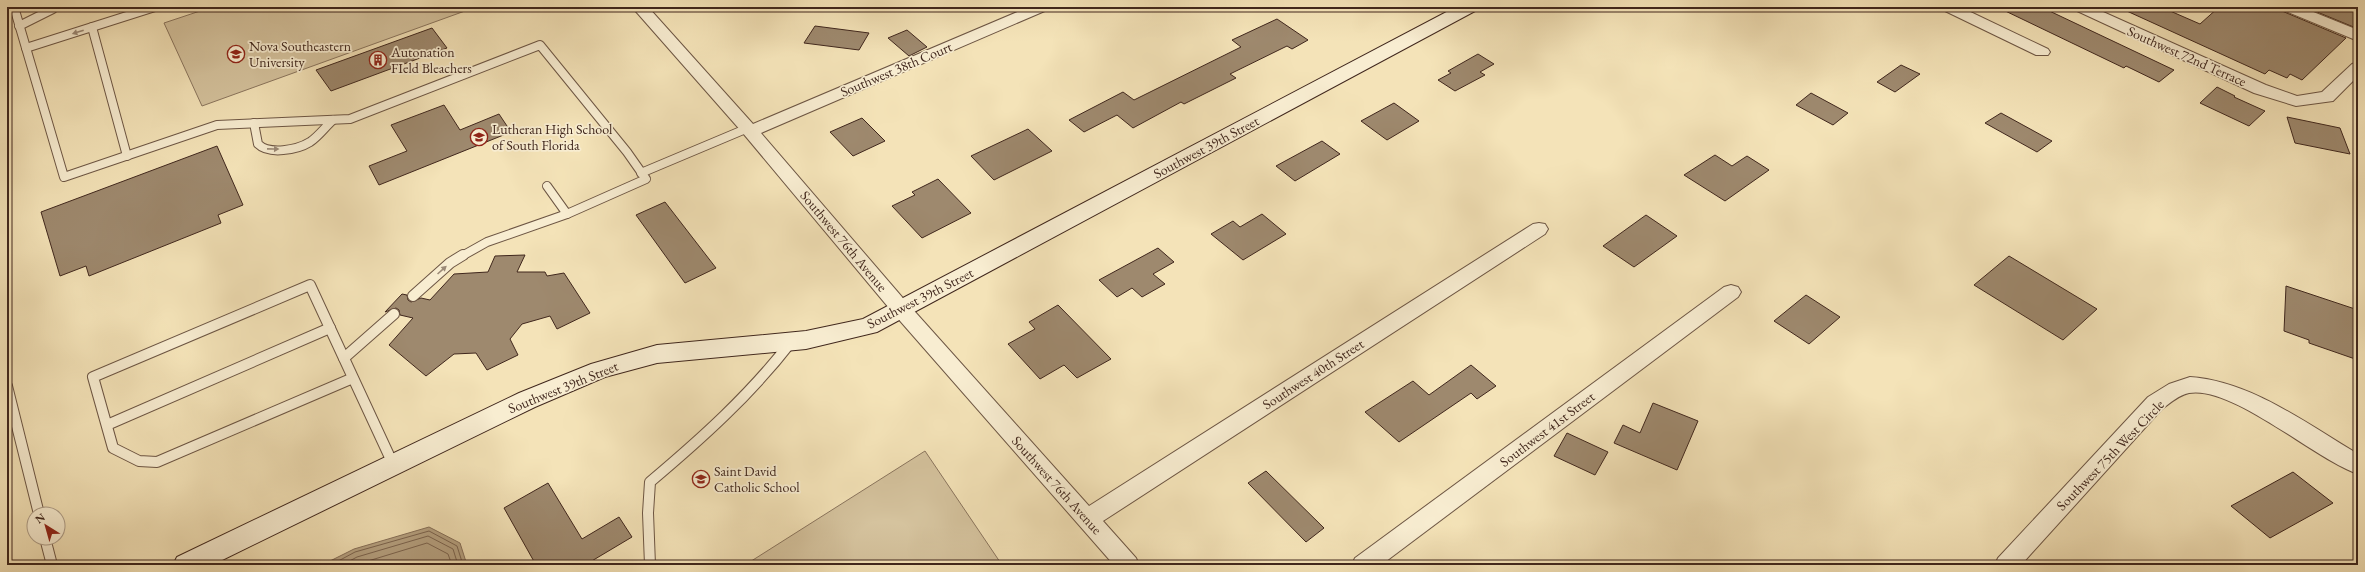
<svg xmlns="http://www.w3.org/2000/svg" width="2365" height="572" font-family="'EB Garamond',serif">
	<rect width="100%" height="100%" fill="#f4e3b8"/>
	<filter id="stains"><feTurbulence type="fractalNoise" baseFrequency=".005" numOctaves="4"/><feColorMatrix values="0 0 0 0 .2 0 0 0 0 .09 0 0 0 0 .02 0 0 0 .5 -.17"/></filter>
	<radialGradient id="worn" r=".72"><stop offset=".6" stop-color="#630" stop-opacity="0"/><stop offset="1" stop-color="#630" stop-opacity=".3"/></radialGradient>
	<g fill="#d5c39e" stroke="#8a755e">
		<path d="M212,7H476L202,106L164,23Z"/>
		<path d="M925,451L1000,562L994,565H745Z"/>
	</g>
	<path fill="#b7a383" stroke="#87715a" d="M429,527L460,543L467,565H322L354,549Z"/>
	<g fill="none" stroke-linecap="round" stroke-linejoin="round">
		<g stroke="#7c6550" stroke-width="1">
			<path d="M331,565L355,552L429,531L457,546L463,565"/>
			<path d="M342,565L357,557L428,536L453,549L458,565"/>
			<path d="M355,565L427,543L448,554L452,565"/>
		</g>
	</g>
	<g fill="#9e896e" stroke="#40271d">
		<path d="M1997,7H2041L2174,70L2159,82L2126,66L2124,68Z"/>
		<path d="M2118,7H2161L2200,24L2219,7H2278L2282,11L2346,38L2302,80L2290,74L2287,78L2269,70L2265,74Z"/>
		<path d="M2305,7H2358V25L2356,28Z"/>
		<path d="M1277,19L1308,40L1292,49L1287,46L1230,74L1236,78L1184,104L1181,102L1133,128L1117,115L1084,132L1069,120L1123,92L1134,100L1241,47L1232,40Z"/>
		<path d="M815,26L869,33L859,50L804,43Z"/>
		<path d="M432,28L447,48L331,91L316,70Z"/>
		<path d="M907,30L927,47L909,56L888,38Z"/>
		<path d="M1478,54L1494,64L1480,72L1485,75L1455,91L1438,80L1451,73L1448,71Z"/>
		<path d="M1901,65L1920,74L1895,92L1877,82Z"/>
		<path d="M2217,87L2235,96L2234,97L2265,111L2249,126L2200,103Z"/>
		<path d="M1811,93L1848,113L1833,125L1796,105Z"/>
		<path d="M1394,103L1419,121L1387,140L1361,121Z"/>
		<path d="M444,105L460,130L499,114L511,132L379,185L369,166L407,151L391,125Z"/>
		<path d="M2001,113L2052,141L2037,152L1985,123Z"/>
		<path d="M2287,117L2340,128L2350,154L2295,143Z"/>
		<path d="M862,118L885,141L853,156L830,132Z"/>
		<path d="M1028,129L1052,151L994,180L971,156Z"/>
		<path d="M1322,141L1340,154L1295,181L1276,166Z"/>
		<path d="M217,146L243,205L218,215L221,223L89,276L86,266L60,276L41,212Z"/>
		<path d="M1715,155L1732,166L1747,156L1769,170L1725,201L1684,175Z"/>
		<path d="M938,179L971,213L922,238L892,206L915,195L912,192Z"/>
		<path d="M665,202L716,268L685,283L636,215Z"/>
		<path d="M1262,214L1286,234L1243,260L1211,234L1233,221L1240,227Z"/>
		<path d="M1646,215L1677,236L1634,267L1603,246Z"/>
		<path d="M1158,248L1174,262L1153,274L1165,284L1142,297L1132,288L1117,297L1099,280Z"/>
		<path d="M525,255L517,272H545L547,276L564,273L590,313L557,329L550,316L522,324L510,339L518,355L487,370L476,353L454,354L426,376L389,345L413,318L400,315L399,310L396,308L385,312L402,294L407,295L408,300L411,302L421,298L430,300L454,274L488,272L495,256Z"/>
		<path d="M2009,256L2097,309L2063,340L1974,285Z"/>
		<path d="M2286,286L2358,310V360L2309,343V340L2284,331Z"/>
		<path d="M1806,295L1840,317L1809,344L1774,321Z"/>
		<path d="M1058,305L1111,359L1077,378L1064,365L1040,379L1008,344L1035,329L1029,322Z"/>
		<path d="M1471,365L1496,386L1477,399L1471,393L1399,442L1365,412L1413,381L1429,395Z"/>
		<path d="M1653,403L1698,421L1677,470L1614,443L1623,425L1640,433Z"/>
		<path d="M1567,433L1608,452L1595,475L1554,456Z"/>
		<path d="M1266,471L1324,528L1306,542L1248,483Z"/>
		<path d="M2293,472L2333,503L2270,538L2231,506Z"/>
		<path d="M548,483L582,539L619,517L632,537L585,565H536L504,508Z"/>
	</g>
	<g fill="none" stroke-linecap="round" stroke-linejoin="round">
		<defs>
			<g id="lane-far1">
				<path d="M14,7L64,177L217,125L350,119L540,45L627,152L646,179L567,214L547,186"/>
				<path d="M19,26L53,9L52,7"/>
				<path d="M92,27L127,156"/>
				<path d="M26,48L155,7"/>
				<path d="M254,123L258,144C269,155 297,150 310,142C319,136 325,127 333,120"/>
				<path d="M641,173L748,128"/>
				<path d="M462,256L487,242L567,214"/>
			</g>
			<g id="lane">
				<path d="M413,296L450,263L463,255"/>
				<path d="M344,358L394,314"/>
				<path d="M353,378L157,462L139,461L113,448L93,377L310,285L393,464"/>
				<path d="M7,386L39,514"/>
				<path d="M107,425L330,328"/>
				<path d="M45,538L52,565"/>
				<path d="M650,565L648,513L650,482C701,439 750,395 791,342"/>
			</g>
			<g id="street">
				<path d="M632,7H648L753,124L1029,7H1050L1047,10L761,133L908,304L1089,506L1533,224L1539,223L1545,224L1548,229L1545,234L1103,521L1136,558L1139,565H1114L894,314L742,132Z"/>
				<path d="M1940,7H1960L2048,49L2050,52L2048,55H2036L1943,10Z"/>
				<path d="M2072,7H2092L2266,85L2297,96L2322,92L2352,64L2358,62V76L2333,101L2296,106L2254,93L2075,10Z"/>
				<path d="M2280,7H2301L2358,30V41L2283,10Z"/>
				<path d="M1731,285L1738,287L1741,292L1738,297L1381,565H1352L1355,558L1724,287Z"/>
				<path d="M2190,377C2251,381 2307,424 2358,454V474C2316,460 2232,385 2189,393C2179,395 2170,403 2162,409L2021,565H1995L1998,558L2148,397L2169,384Z"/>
			</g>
			<path id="secondary" d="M1456,7H1478L1475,11L877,332L806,349L657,363L605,377L535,407L212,565H173L177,557L519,393L591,364L657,345L806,331L863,319Z"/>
		</defs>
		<use href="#lane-far1" stroke="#6d5644" stroke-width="10"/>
		<use href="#lane" stroke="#6d5644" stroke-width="12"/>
		<use href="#street" stroke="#6d5644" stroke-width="2"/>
		<use href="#secondary" stroke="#40271d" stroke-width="2"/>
		<use href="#lane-far1" stroke="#f8edd1" stroke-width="8"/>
		<use href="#lane" stroke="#f8edd1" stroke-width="10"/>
		<use href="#street" fill="#f8edd1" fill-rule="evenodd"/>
		<use href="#secondary" fill="#f8edd1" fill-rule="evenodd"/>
	</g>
	<defs><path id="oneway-solid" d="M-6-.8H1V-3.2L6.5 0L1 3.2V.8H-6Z"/></defs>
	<g fill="#9c8a77">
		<use href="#oneway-solid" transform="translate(78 32) rotate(162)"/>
		<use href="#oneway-solid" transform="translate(273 149) rotate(1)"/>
		<use href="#oneway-solid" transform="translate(442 270) rotate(-42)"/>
	</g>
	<defs>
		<symbol id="university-ring" viewBox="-11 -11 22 22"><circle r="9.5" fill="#f8edd1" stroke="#8f2418" stroke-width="1.5"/><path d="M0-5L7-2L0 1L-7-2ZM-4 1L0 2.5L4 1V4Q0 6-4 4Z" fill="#8f2418"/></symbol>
		<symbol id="building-ring" viewBox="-11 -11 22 22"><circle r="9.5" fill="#f8edd1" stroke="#8f2418" stroke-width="1.5"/><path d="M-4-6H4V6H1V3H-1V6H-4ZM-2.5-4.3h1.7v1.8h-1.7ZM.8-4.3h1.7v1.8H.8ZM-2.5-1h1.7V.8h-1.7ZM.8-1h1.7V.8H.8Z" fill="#8f2418"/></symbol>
		<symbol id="school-ring" viewBox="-11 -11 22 22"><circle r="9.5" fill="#f8edd1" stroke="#8f2418" stroke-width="1.5"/><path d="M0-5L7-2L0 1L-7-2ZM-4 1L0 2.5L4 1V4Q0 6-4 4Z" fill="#8f2418"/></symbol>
	</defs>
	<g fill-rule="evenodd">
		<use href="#university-ring" x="226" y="44" width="20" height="20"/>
		<use href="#building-ring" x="368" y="50" width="20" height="20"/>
		<use href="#school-ring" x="469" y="127" width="20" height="20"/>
		<use href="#school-ring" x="691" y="469" width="20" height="20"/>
	</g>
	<g text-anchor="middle" stroke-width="3.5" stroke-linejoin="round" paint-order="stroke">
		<g font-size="14" fill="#40271d" stroke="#f8edd1" text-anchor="start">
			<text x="249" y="51">Nova Southeastern<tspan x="249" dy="16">University</tspan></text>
			<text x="391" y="57">Autonation<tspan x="391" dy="16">FIeld Bleachers</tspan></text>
			<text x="492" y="134">Lutheran High School<tspan x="492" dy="16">of South Florida</tspan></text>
			<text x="714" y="476">Saint David<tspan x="714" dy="16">Catholic School</tspan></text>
		</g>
		<g font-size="14" fill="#40271d" stroke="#f8edd1">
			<text transform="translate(2187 56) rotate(24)" y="5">Southwest 72nd Terrace</text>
			<text transform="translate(896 69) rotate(-23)" y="5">Southwest 38th Court</text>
			<text transform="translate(1206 147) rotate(-28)" y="5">Southwest 39th Street</text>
			<text transform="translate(844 241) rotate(50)" y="5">Southwest 76th Avenue</text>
			<text transform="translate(920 298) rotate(-27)" y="5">Southwest 39th Street</text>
			<text transform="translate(1313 374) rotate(-33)" y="5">Southwest 40th Street</text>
			<text transform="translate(563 387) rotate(-22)" y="5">Southwest 39th Street</text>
			<text transform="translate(1547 429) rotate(-37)" y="5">Southwest 41st Street</text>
			<text transform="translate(2110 455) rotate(-46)" y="5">Southwest 75th West Circle</text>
			<text transform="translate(1057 485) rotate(48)" y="5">Southwest 76th Avenue</text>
		</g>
	</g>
	<rect width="2365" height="572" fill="none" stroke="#f4e3b8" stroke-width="24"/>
	<rect x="8" y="8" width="2349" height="556" fill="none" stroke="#40271d" stroke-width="2"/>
	<rect x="12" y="12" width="2341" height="548" fill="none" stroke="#40271d"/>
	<g transform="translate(46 526) rotate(323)"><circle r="19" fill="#f8edd1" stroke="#ae9e89"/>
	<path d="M0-3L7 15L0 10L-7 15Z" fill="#8f2418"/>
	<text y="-6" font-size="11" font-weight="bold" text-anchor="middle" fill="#40271d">N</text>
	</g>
	<rect width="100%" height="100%" filter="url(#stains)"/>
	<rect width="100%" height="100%" fill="url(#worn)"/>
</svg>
